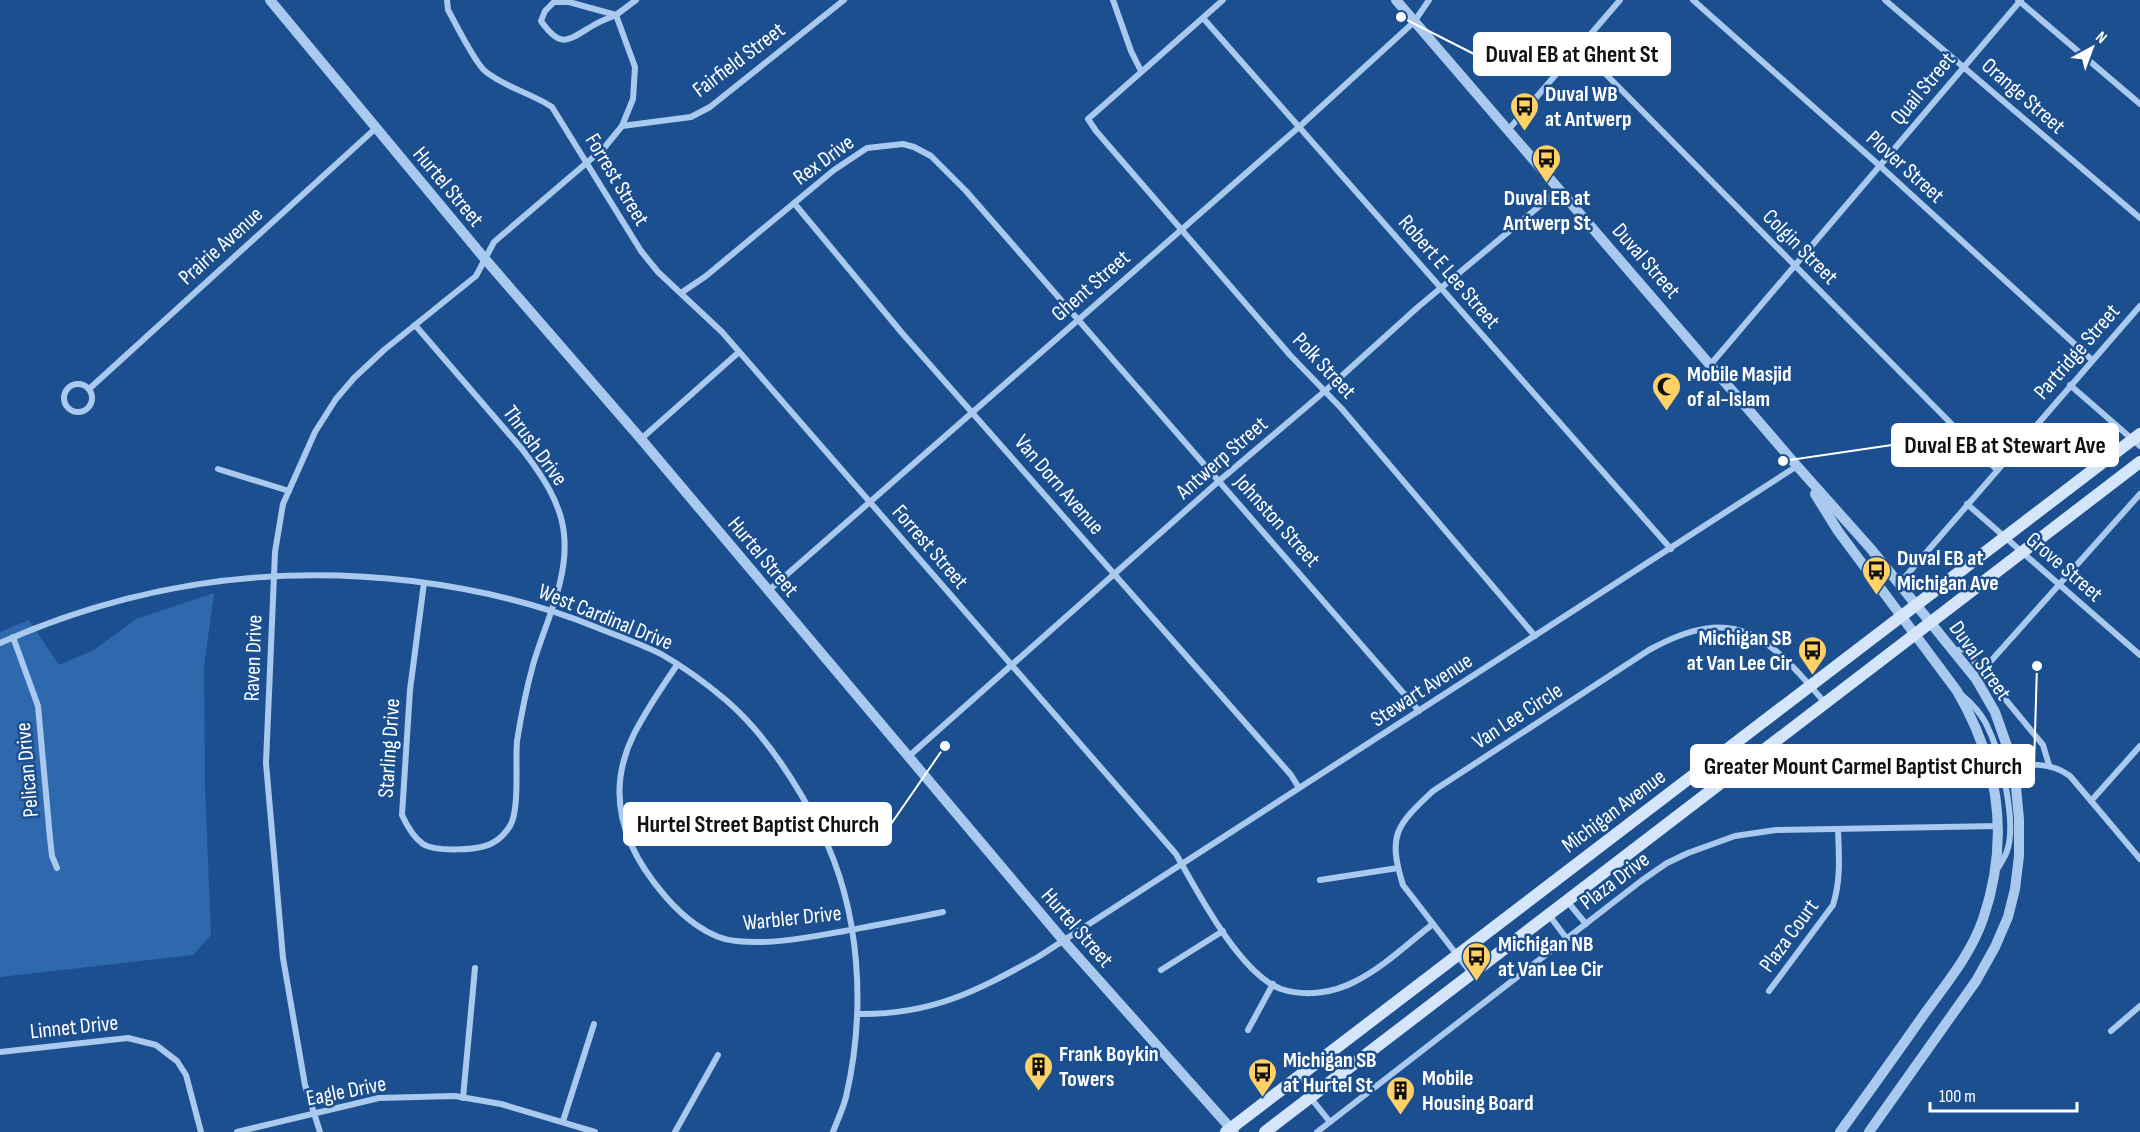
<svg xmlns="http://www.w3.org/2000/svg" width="2140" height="1132" font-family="'Sofia Sans Condensed',sans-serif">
	<rect width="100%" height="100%" fill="#1b4f8f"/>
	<path fill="#2e69ad" d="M214,593L204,667L205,786L211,935L193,955L0,977V632L29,620L59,665L94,650L136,619Z"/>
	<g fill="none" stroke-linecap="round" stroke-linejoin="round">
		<g stroke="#a9c9ee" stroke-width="6">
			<path d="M447,0L448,10C456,24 475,63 485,71C504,87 531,93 552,107L641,251L658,272L722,332L1176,854C1197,891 1240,974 1281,989C1305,997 1334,993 1356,981C1384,967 1408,943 1433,924"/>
			<path d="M1113,0L1131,51L1141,71"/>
			<path d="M1223,0L1088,119L1096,131L1290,355L1342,409L1535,636"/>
			<path d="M1693,0L1880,166L2092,360"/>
			<path d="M1885,0L2140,218"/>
			<path d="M2018,0L2140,104"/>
			<path d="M554,2H569L616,15C609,18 600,21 594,25C569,39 562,51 541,21L545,11Z"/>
			<path d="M1203,18L1671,549"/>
			<path d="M1579,47L1997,470"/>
			<path d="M622,126L691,117L710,107L844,0"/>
			<path d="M1509,129L1620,0"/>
			<path d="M794,203L902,333L1291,775L1299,788"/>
			<path d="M681,293L706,276L834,170L867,148L903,144L914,147L931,156L966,191L1419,711"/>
			<path d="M415,325L522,449C541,474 561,502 564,534C569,579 545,623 533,665C526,690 521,716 517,741C515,762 520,809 510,826C506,832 500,839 494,842C481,851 436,852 423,844C413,837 407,826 402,815L410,690L424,583"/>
			<path d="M1711,364L2021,0"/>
			<circle cx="78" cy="398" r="14"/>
			<path d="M2070,385L2140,446"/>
			<path d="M89,389L376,128"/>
			<path d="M641,439L739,352"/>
			<path d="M218,469L289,491"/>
			<path d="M1967,504L2140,655"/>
			<path d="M1899,584L2140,306"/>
			<path d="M768,591L1299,127L1414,22L1429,0"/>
			<path d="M13,637L38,706L50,838L52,856L57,868"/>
			<path d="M0,643C133,584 268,564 412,581C476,589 538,603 598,628C618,636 641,644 661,654C684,667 707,684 727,701C765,734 798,786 821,831C861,911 866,1011 846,1097C843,1109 837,1121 833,1132"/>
			<path d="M1953,651L1964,649L2043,745L2049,765"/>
			<path d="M677,665C662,687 646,710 634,734C604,794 624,849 665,896C682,916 709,939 736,941C773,945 809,937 845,931C877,925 910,919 943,912"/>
			<path d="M1982,671L2140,494"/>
			<path d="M1962,695C1972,703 1983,716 1988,728C2001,755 2017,823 2007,851C2005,857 2001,863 1998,868"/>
			<path d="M908,757L1219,481L1325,391L1418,307L1560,189"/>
			<path d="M2003,768C2028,764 2049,761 2070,776L2140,859"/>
			<path d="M2091,801L2140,746"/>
			<path d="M1320,880L1398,868"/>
			<path d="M1567,901L1586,924"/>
			<path d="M1549,915L1567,939"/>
			<path d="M1161,970L1223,931"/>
			<path d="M1471,973L1403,885C1387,834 1397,825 1433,791L1649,650C1736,602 1768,636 1825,703"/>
			<path d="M1769,991L1833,905C1841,880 1839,856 1838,829"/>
			<path d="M858,1014C931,1015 975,992 1038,957L1797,466"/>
			<path d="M1248,1030L1273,984"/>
			<path d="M2111,1031L2140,1006"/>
			<path d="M0,1052L128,1038L156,1045L177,1061L186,1075L201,1132"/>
			<path d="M1310,1097L1330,1122"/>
			<path d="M463,1098L475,968"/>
			<path d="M563,1121L594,1024"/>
			<path d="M237,1132L379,1098L455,1096L501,1104L595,1132"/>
			<path d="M320,1132L305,1085L283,958L266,763L275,552L283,504L315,432L336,399L354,378L384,350L476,276L494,242L604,148L622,126L633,99L635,67L616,15L636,0"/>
			<path d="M675,1132L718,1055"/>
			<path d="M1317,1132L1641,881L1667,863L1688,853L1735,836L1776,830L1998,826"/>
		</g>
		<g stroke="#a9c9ee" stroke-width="10">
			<path d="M270,0L485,259L641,439L1063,940L1234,1132"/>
			<path d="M1396,0L1797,466L1871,549L1976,679L1995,712L2014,766L2019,819V856L2015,889L2008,917L1995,947L1976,981L1869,1132"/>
			<path d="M1815,494L1838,531L1957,691C1999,763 2010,840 1983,919C1971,954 1946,984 1925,1013C1897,1053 1869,1092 1840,1132"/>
		</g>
		<g stroke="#d6e6fa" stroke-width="12">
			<path d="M1226,1132L2140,434"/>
			<path d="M1265,1132L2140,462"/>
		</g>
	</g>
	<defs>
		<symbol id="bus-pin" viewBox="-11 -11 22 30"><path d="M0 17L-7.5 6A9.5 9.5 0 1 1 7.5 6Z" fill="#ffd166" stroke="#1b4f8f"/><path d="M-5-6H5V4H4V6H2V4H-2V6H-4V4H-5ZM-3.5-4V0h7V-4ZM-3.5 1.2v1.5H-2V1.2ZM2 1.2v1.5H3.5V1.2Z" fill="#111"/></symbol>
		<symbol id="mosque-pin" viewBox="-11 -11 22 30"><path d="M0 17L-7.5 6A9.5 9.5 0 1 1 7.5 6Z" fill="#ffd166" stroke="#1b4f8f"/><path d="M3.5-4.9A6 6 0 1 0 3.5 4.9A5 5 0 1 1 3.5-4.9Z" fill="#111"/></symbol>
		<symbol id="building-pin" viewBox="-11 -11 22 30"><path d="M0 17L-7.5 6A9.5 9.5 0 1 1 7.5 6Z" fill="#ffd166" stroke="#1b4f8f"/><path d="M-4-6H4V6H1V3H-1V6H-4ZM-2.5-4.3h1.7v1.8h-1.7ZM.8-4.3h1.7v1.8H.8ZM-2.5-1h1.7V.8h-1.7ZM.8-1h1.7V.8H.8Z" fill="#111"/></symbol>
	</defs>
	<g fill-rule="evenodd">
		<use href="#bus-pin" x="1508" y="90" width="33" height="45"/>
		<use href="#bus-pin" x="1530" y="142" width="33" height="45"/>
		<use href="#mosque-pin" x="1650" y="370" width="33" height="45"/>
		<use href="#bus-pin" x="1860" y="554" width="33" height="45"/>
		<use href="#bus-pin" x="1796" y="634" width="33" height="45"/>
		<use href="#bus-pin" x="1460" y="940" width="33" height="45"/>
		<use href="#building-pin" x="1022" y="1050" width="33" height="45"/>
		<use href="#bus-pin" x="1246" y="1056" width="33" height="45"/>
		<use href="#building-pin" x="1384" y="1074" width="33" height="45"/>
	</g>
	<g text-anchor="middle" stroke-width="5" stroke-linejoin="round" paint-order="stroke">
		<g font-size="22" fill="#fff" stroke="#1b4f8f">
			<text transform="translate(738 59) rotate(-37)" y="8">Fairfield Street</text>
			<text transform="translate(1922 88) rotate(-50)" y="8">Quail Street</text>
			<text transform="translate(2024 95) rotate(41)" y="8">Orange Street</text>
			<text transform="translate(823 159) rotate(-36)" y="8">Rex Drive</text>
			<text transform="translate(1906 166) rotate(42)" y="8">Plover Street</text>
			<text transform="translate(618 179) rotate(59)" y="8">Forrest Street</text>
			<text transform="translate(449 186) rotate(50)" y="8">Hurtel Street</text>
			<text transform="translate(220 245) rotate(-42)" y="8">Prairie Avenue</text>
			<text transform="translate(1801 246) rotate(45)" y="8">Colgin Street</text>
			<text transform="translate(1647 260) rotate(49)" y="8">Duval Street</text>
			<text transform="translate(1450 271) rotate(49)" y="8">Robert E Lee Street</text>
			<text transform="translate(1090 285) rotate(-41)" y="8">Ghent Street</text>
			<text transform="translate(2076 351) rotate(-49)" y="8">Partridge Street</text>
			<text transform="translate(1325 365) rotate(47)" y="8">Polk Street</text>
			<text transform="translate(536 445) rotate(54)" y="8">Thrush Drive</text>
			<text transform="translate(1221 457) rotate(-41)" y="8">Antwerp Street</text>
			<text transform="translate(1060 484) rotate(49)" y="8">Van Dorn Avenue</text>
			<text transform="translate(1278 520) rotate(48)" y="8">Johnston Street</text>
			<text transform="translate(931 546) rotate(49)" y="8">Forrest Street</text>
			<text transform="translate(764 556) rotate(50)" y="8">Hurtel Street</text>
			<text transform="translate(2065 566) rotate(41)" y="8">Grove Street</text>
			<text transform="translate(606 616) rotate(22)" y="8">West Cardinal Drive</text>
			<text transform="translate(252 658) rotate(-88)" y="8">Raven Drive</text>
			<text transform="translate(1981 660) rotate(55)" y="8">Duval Street</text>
			<text transform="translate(1421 689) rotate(-33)" y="8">Stewart Avenue</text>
			<text transform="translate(1517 715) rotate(-33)" y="8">Van Lee Circle</text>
			<text transform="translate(388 748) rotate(-86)" y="8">Starling Drive</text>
			<text transform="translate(26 770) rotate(-95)" y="8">Pelican Drive</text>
			<text transform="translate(1613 810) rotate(-37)" y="8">Michigan Avenue</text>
			<text transform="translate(1614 880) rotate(-37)" y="8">Plaza Drive</text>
			<text transform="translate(792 917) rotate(-6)" y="8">Warbler Drive</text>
			<text transform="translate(1078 927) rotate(49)" y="8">Hurtel Street</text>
			<text transform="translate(1788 935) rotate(-54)" y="8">Plaza Court</text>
			<text transform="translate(74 1026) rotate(-6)" y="8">Linnet Drive</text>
			<text transform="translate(346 1090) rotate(-11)" y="8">Eagle Drive</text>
		</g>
		<g font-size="22" font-weight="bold" fill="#fff" stroke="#1b4f8f" text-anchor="start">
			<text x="1545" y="101">Duval WB<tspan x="1545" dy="25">at Antwerp</tspan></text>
			<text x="1547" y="205" text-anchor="middle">Duval EB at<tspan x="1547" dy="25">Antwerp St</tspan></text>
			<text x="1687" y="381">Mobile Masjid<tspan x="1687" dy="25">of al-Islam</tspan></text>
			<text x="1897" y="565">Duval EB at<tspan x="1897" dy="25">Michigan Ave</tspan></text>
			<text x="1792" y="645" text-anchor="end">Michigan SB<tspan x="1792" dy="25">at Van Lee Cir</tspan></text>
			<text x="1498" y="951">Michigan NB<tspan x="1498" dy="25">at Van Lee Cir</tspan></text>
			<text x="1059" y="1061">Frank Boykin<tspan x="1059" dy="25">Towers</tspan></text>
			<text x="1283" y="1067">Michigan SB<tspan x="1283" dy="25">at Hurtel St</tspan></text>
			<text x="1422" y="1085">Mobile<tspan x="1422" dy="25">Housing Board</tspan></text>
		</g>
	</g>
	<path fill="none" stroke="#fff" stroke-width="2" d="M1401 17L1474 54M1783 461L1892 445M2037 666L2034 766M945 746L891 824"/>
	<g fill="#fff" stroke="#1b4f8f" stroke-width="2">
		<circle cx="1401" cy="17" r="6"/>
		<circle cx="1783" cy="461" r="6"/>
		<circle cx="2037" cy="666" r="6"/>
		<circle cx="945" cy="746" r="6"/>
	</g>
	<g fill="#fff" stroke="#fff" stroke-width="2">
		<rect x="1474" y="33" width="196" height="42" rx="6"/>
		<rect x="1892" y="424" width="226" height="42" rx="6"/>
		<rect x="1691" y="745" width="343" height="42" rx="6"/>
		<rect x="624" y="803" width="267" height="42" rx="6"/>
	</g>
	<g font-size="24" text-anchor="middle" font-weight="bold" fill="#111">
		<text x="1572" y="62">Duval EB at Ghent St</text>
		<text x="2005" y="453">Duval EB at Stewart Ave</text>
		<text x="1863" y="774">Greater Mount Carmel Baptist Church</text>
		<text x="758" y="832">Hurtel Street Baptist Church</text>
	</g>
	<g transform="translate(2092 48) rotate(41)" stroke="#1b4f8f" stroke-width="4.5" paint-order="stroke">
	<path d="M0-4.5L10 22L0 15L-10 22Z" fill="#ffffff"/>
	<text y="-9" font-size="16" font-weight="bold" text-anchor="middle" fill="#ffffff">N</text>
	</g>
	<path d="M1930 1102v9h147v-9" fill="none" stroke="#ffffff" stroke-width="3"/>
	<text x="1939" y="1102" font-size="18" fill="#ffffff" stroke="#1b4f8f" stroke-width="4.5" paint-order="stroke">100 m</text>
</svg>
